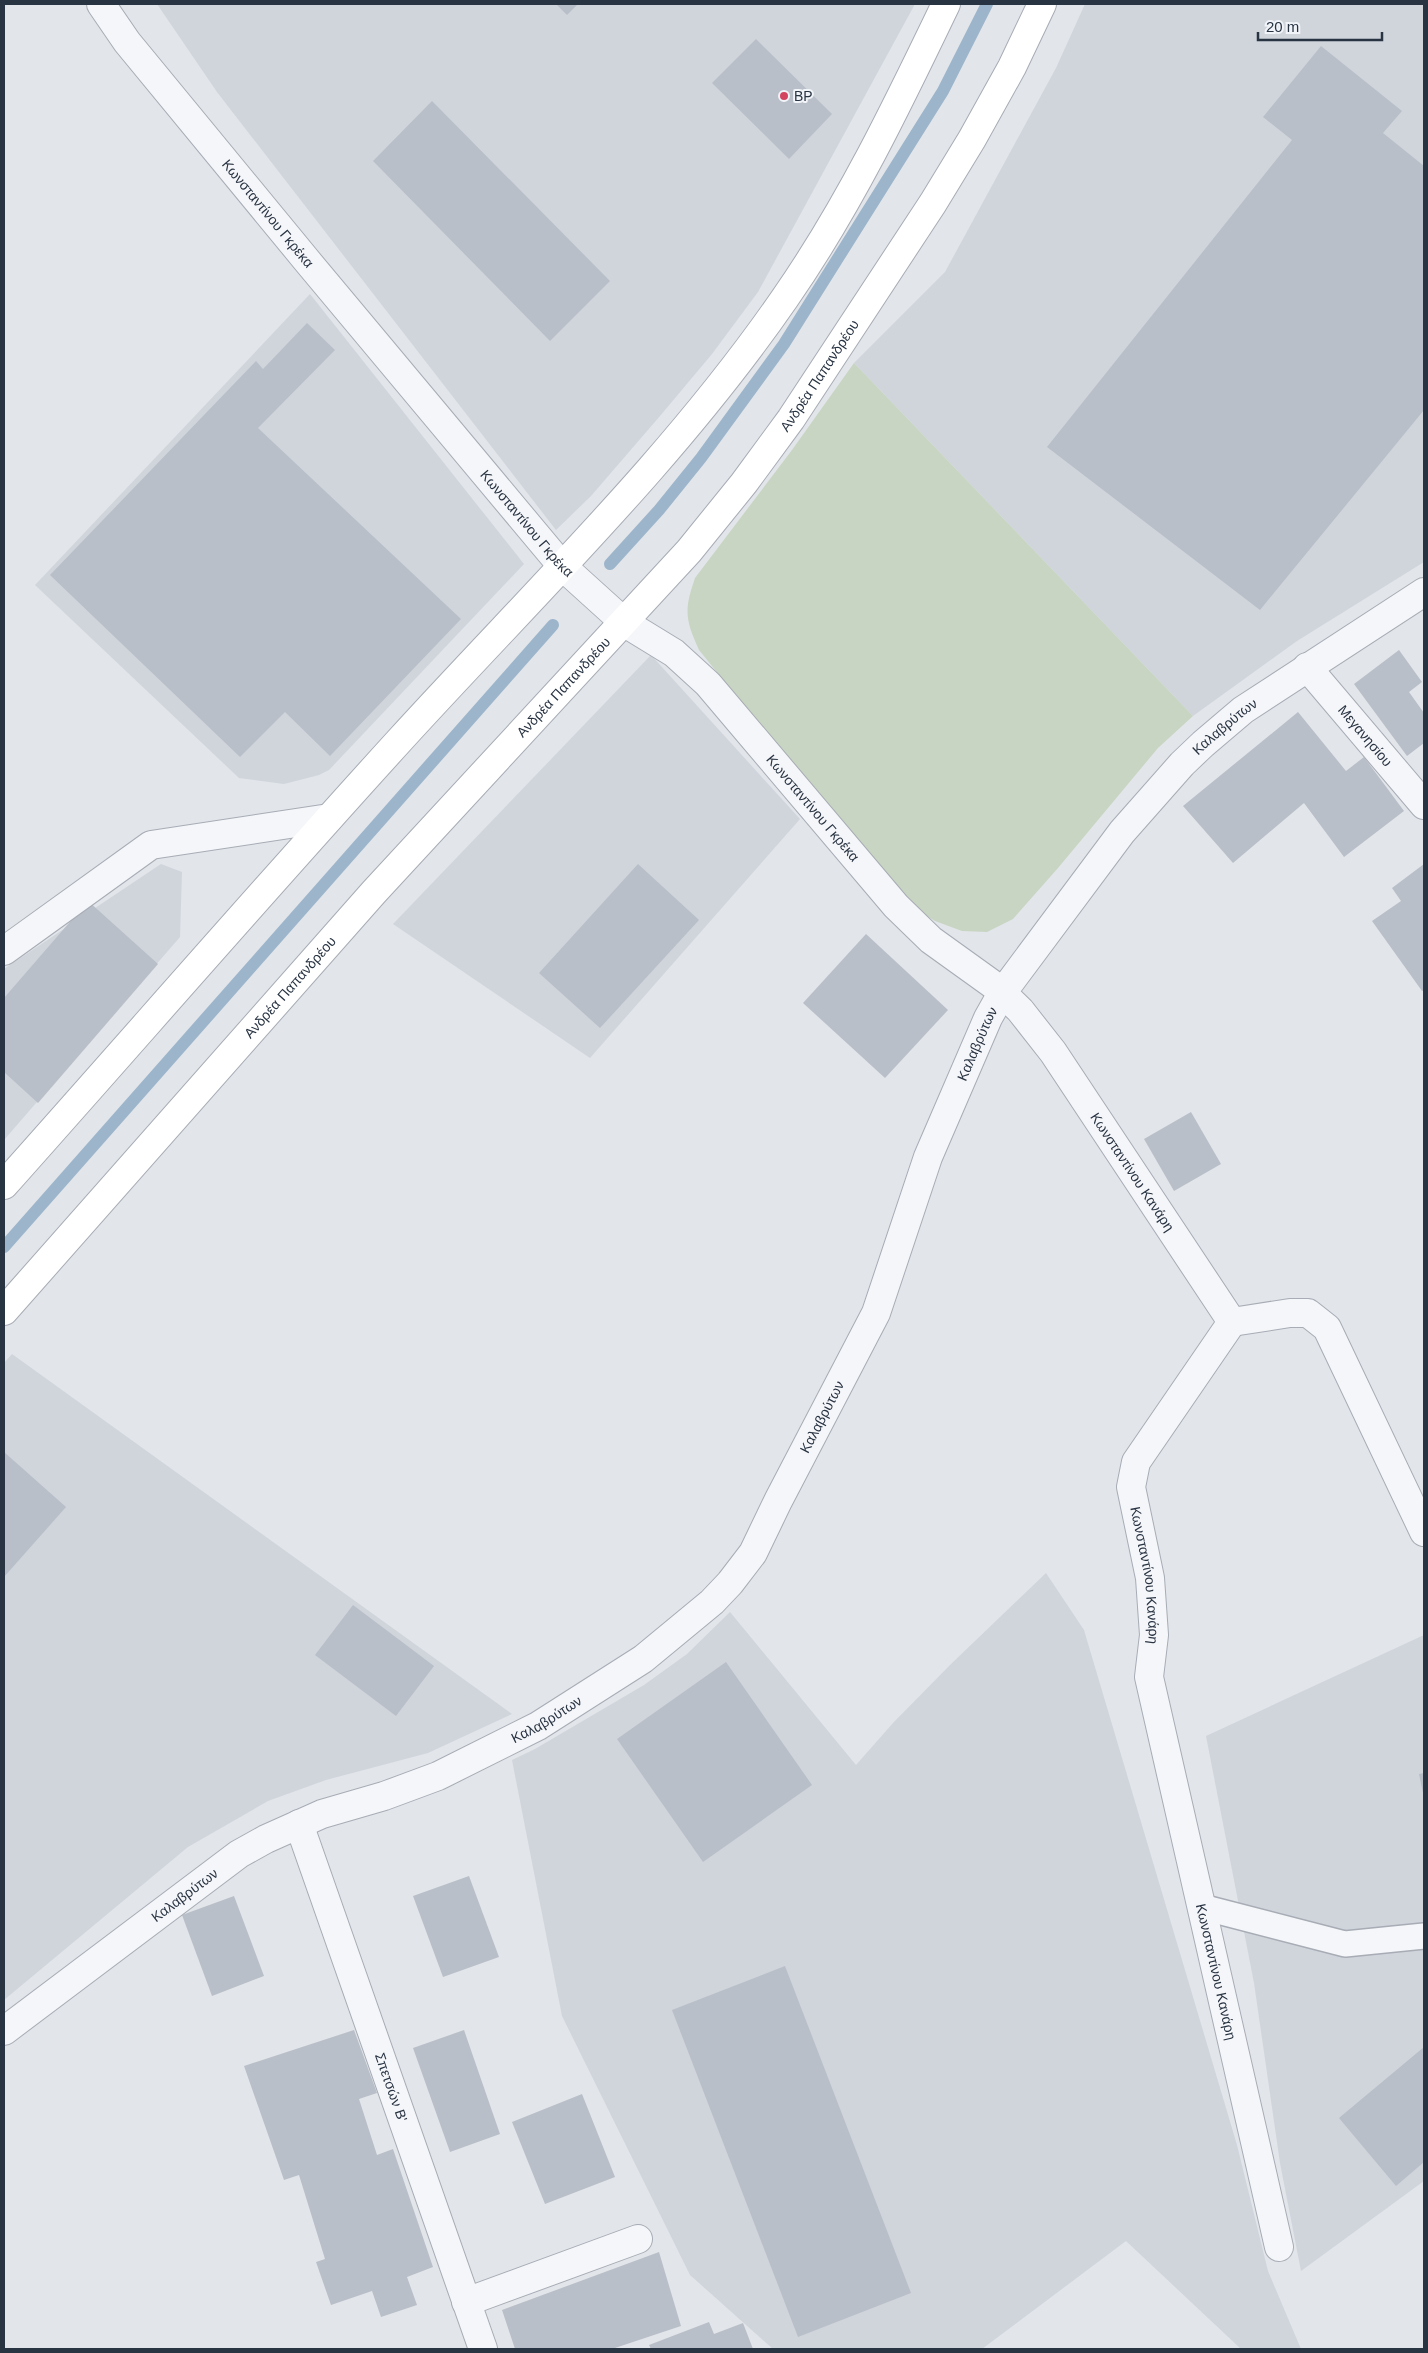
<svg xmlns="http://www.w3.org/2000/svg" width="1428" height="2353" font-family="Arial,sans-serif">
	<rect width="100%" height="100%" fill="#e2e5ea"/>
	<g fill="#d0d5dc">
		<path d="M157,4H915L758,292L712,354L660,416L591,496L556,530L217,92Z"/>
		<path d="M1085,4H1424V562L1297,641L1193,716L854,363L945,272L1056,68Z"/>
		<path d="M310,294L524,564L329,770L319,775L284,784L239,778L35,585Z"/>
		<path d="M651,655L800,819L590,1058L393,924Z"/>
		<path d="M161,864L182,872L180,937L4,1140V969Z"/>
		<path d="M12,1354L512,1714L428,1753L326,1780L268,1801L188,1847L4,2000V1363Z"/>
		<path d="M1046,1573L1084,1630L1237,2145L1268,2271L1301,2349H1241L1126,2241L982,2349H773L690,2275L562,2016L512,1760L535,1749L644,1685L687,1654L730,1612L856,1765L893,1723L950,1665Z"/>
		<path d="M1424,1635V2181L1301,2271L1280,2163L1254,1983L1206,1736Z"/>
	</g>
	<path fill="#c8d5c2" d="M854,363L1193,716L1158,748L1058,868L1013,919L987,932L962,931L935,921L911,906L891,887L699,650C685,619 684,610 695,578L792,450Z"/>
	<g fill="none" stroke-linecap="round" stroke-linejoin="round">
		<g stroke="#9cb5cb" stroke-width="12">
			<path d="M610,564L659,510L701,458L784,344L943,91L987,4"/>
			<path d="M4,1247L553,625"/>
		</g>
	</g>
	<g fill="#b9bfc8">
		<path d="M556,4H578L567,15Z"/>
		<path d="M756,39L832,114L789,159L712,83Z"/>
		<path d="M1321,46L1402,111L1383,133L1424,166V410L1260,610L1047,447L1292,140L1263,117Z"/>
		<path d="M432,101L610,281L550,341L373,161Z"/>
		<path d="M307,323L335,350L258,428L461,619L330,756L285,712L240,757L50,575L256,361L263,369Z"/>
		<path d="M1399,650L1422,682L1409,692L1424,713V743L1407,756L1354,684Z"/>
		<path d="M1298,712L1346,771L1364,757L1404,811L1344,857L1304,803L1233,863L1183,806Z"/>
		<path d="M638,864L699,920L600,1028L539,973Z"/>
		<path d="M1424,864V990L1422,991L1372,921L1401,901L1392,888Z"/>
		<path d="M88,901L158,964L38,1103L4,1072V998Z"/>
		<path d="M866,934L948,1010L885,1078L803,1003Z"/>
		<path d="M1191,1112L1221,1164L1174,1191L1144,1139Z"/>
		<path d="M4,1452L66,1507L4,1577Z"/>
		<path d="M353,1605L434,1666L396,1716L315,1655Z"/>
		<path d="M726,1662L812,1785L703,1862L617,1739Z"/>
		<path d="M1424,1773V1792L1423,1793L1419,1774Z"/>
		<path d="M469,1876L499,1957L443,1977L413,1896Z"/>
		<path d="M234,1896L264,1976L212,1996L182,1915Z"/>
		<path d="M785,1966L911,2293L798,2337L672,2010Z"/>
		<path d="M354,2030L377,2093L359,2099L377,2155L393,2149L433,2267L407,2277L417,2305L381,2317L372,2291L331,2305L316,2262L325,2259L299,2175L284,2180L244,2066Z"/>
		<path d="M464,2030L500,2134L450,2152L413,2048Z"/>
		<path d="M1424,2047V2162L1396,2186L1339,2118Z"/>
		<path d="M582,2094L615,2177L545,2204L512,2122Z"/>
		<path d="M659,2252L681,2326L612,2349H515L502,2310Z"/>
		<path d="M709,2322L714,2334L743,2323L753,2349H651L649,2345Z"/>
	</g>
	<g fill="none" stroke-linecap="round" stroke-linejoin="round">
		<defs>
			<path id="service" d="M1202,1907L1345,1944L1424,1936"/>
			<g id="minor">
				<path id="s1" d="M101,4L127,42L308,262L562,566L625,623L674,653L708,684L896,906L931,940L995,986L1020,1010L1053,1052L1232,1322L1136,1462L1131,1487L1150,1578L1154,1635L1149,1677L1279,2247"/>
				<path id="s2" d="M1307,667L1424,805"/>
				<path d="M4,951L151,845L329,818"/>
				<path d="M1232,1322L1290,1313H1308L1327,1328L1424,1532"/>
				<path id="s3" d="M299,1824L483,2349"/>
				<path id="s4" d="M4,2031L239,1854L266,1839L322,1814L384,1796L438,1776L538,1726L643,1659L712,1602L730,1583L753,1553L778,1501L876,1313L928,1157L988,1018L1002,993L1122,832L1182,764L1203,744L1243,710L1424,592"/>
				<path d="M466,2302L638,2239"/>
			</g>
			<g id="secondary">
				<path d="M4,1185C136,1037 266,887 399,741C531,596 674,459 785,298C849,206 898,104 946,4"/>
				<path id="s5" d="M4,1311L374,892L689,551L744,483L791,419L933,203L972,139L1012,67L1042,4"/>
			</g>
		</defs>
		<use href="#service" stroke="#a7acb5" stroke-width="28"/>
		<use href="#minor" stroke="#a7acb5" stroke-width="30"/>
		<use href="#secondary" stroke="#a7acb5" stroke-width="30"/>
		<use href="#service" stroke="#f5f6f9" stroke-width="25"/>
		<use href="#minor" stroke="#f5f6f9" stroke-width="28"/>
		<use href="#secondary" stroke="#fff" stroke-width="28"/>
	</g>
	<circle fill="#d24460" stroke="#f1f4f8" stroke-width="2" cx="784" cy="96" r="5"/>
	<g text-anchor="middle" stroke-width="4" stroke-linejoin="round" paint-order="stroke">
		<g font-size="14" fill="#293443" stroke="#f1f4f8" text-anchor="start">
			<text x="794" y="101">BP</text>
		</g>
		<g font-size="14" fill="#293443" stroke="#f1f4f8">
			<text dy="5" stroke="none"><textPath href="#s1" startOffset="268">Κωνσταντίνου Γκρέκα</textPath></text>
			<text dy="5" stroke="none"><textPath href="#s5" startOffset="1242">Ανδρέα Παπανδρέου</textPath></text>
			<text dy="5" stroke="none"><textPath href="#s1" startOffset="672">Κωνσταντίνου Γκρέκα</textPath></text>
			<text dy="5" stroke="none"><textPath href="#s5" startOffset="838">Ανδρέα Παπανδρέου</textPath></text>
			<text dy="5" stroke="none"><textPath href="#s4" startOffset="1861">Καλαβρύτων</textPath></text>
			<text dy="5" stroke="none"><textPath href="#s2" startOffset="90">Μεγανησίου</textPath></text>
			<text dy="5" stroke="none"><textPath href="#s1" startOffset="1078">Κωνσταντίνου Γκρέκα</textPath></text>
			<text dy="5" stroke="none"><textPath href="#s5" startOffset="432">Ανδρέα Παπανδρέου</textPath></text>
			<text dy="5" stroke="none"><textPath href="#s4" startOffset="1456">Καλαβρύτων</textPath></text>
			<text dy="5" stroke="none"><textPath href="#s1" startOffset="1566">Κωνσταντίνου Κανάρη</textPath></text>
			<text dy="5" stroke="none"><textPath href="#s4" startOffset="1051">Καλαβρύτων</textPath></text>
			<text dy="5" stroke="none"><textPath href="#s1" startOffset="2031">Κωνσταντίνου Κανάρη</textPath></text>
			<text dy="5" stroke="none"><textPath href="#s4" startOffset="631">Καλαβρύτων</textPath></text>
			<text dy="5" stroke="none"><textPath href="#s4" startOffset="226">Καλαβρύτων</textPath></text>
			<text dy="5" stroke="none"><textPath href="#s1" startOffset="2436">Κωνσταντίνου Κανάρη</textPath></text>
			<text dy="5" stroke="none"><textPath href="#s3" startOffset="279">Σπετσών Β'</textPath></text>
		</g>
	</g>
	<rect width="1428" height="2353" fill="none" stroke="#293443" stroke-width="10"/>
	<path d="M1258 32v8h124v-8" fill="none" stroke="#293443" stroke-width="2.5"/>
	<text x="1266" y="32" font-size="15" fill="#293443" stroke="#f1f4f8" stroke-width="4" paint-order="stroke">20 m</text>
</svg>
